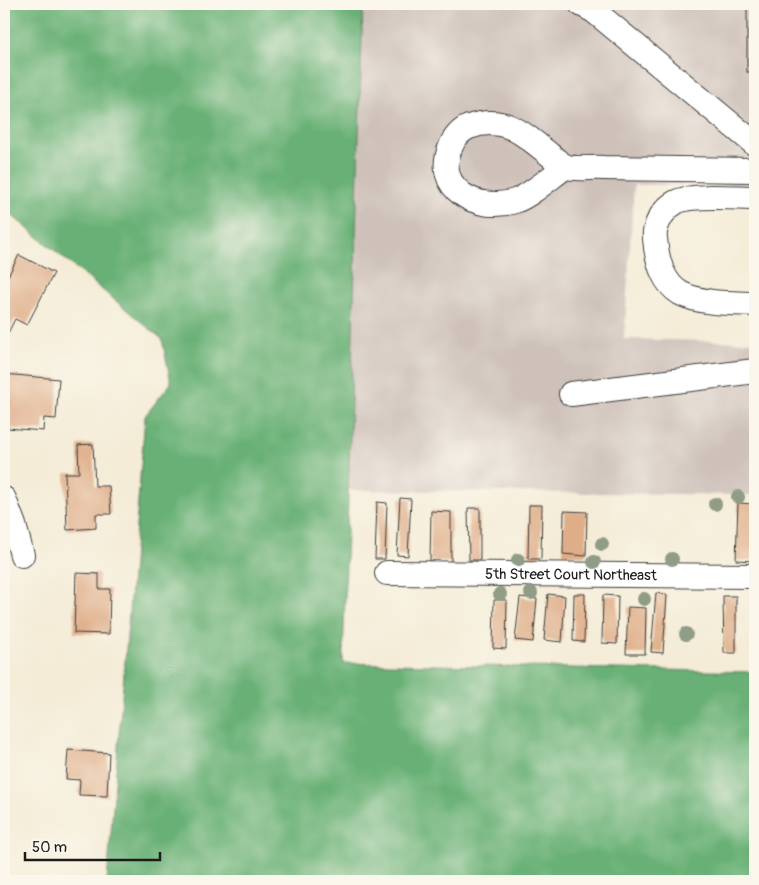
<svg xmlns="http://www.w3.org/2000/svg" width="759" height="885" font-family="Pangolin,sans-serif">
	<rect width="100%" height="100%" fill="#fbf7ec"/>
	<filter id="ink" filterUnits="userSpaceOnUse"><feTurbulence type="fractalNoise" baseFrequency=".02" numOctaves="2"/><feDisplacementMap in="SourceGraphic" scale="10" xChannelSelector="R" yChannelSelector="G"/><feConvolveMatrix kernelMatrix="1 2 1 2 8 2 1 2 1" color-interpolation-filters="sRGB"/></filter>
	<filter id="wash" filterUnits="userSpaceOnUse"><feTurbulence type="fractalNoise" baseFrequency=".0096" numOctaves="4" result="noise"/><feDisplacementMap in="SourceGraphic" scale="20" xChannelSelector="R" yChannelSelector="G"/><feGaussianBlur stdDeviation="1.12" result="paint"/><feColorMatrix in="noise" values="0 0 0 0 0 0 0 0 0 0 0 0 0 0 0 0 0 1.4 0 .05"/><feComposite in="paint" operator="in"/></filter>
	<g filter="url(#wash)">
		<rect width="100%" height="100%" fill="#f4ecd7"/>
		<path fill="#cec1ba" d="M363,4H755V185H634L624,339L755,342V495L348,490Z"/>
		<path fill="#68b075" stroke="#426648" d="M4,4H363L343,663L755,672V881H107L145,416L171,383L162,339L4,209Z"/>
		<g id="blocks">
			<g fill="#dfae89">
				<rect x="747" y="4" width="8" height="68"/>
				<path d="M19,255L54,273L27,325L15,319L8,333L4,330V284Z"/>
				<path d="M4,374L59,379L56,419L44,418L43,431L7,428L9,401H4Z"/>
				<path d="M93,444L95,486H109L111,514H96V528L67,530L65,473H79L78,445Z"/>
				<path d="M400,498L411,499L408,556L397,555Z"/>
				<path d="M377,502L387,503L385,559H375Z"/>
				<path d="M738,503L754,504L753,561L736,560Z"/>
				<path d="M529,505H542L541,559H528Z"/>
				<path d="M468,508H480V560H469Z"/>
				<path d="M431,511L451,512V562L430,561Z"/>
				<path d="M564,511L587,512L586,556L563,554Z"/>
				<path d="M76,573L99,574V589H110L109,634L74,633Z"/>
				<path d="M656,593L667,595L663,653L651,652Z"/>
				<path d="M548,594L565,596L562,642L544,640Z"/>
				<path d="M574,594H585L584,642L573,641Z"/>
				<path d="M603,595L618,596L617,644L602,643Z"/>
				<path d="M753,595H755V636H754Z"/>
				<path d="M723,596H736V653H724Z"/>
				<path d="M520,597L537,599L533,642L515,640Z"/>
				<path d="M494,600H507L506,649L493,648Z"/>
				<path d="M628,607L646,608L645,654H626Z"/>
				<path d="M68,750L109,753L107,796L79,795L80,780L66,779Z"/>
			</g>
		</g>
	</g>
	<g filter="url(#ink)">
		<use href="#blocks" fill-opacity="0" stroke="#3c3b38" stroke-width="1"/>
		<g fill="none" stroke-linecap="round" stroke-linejoin="round">
			<defs>
				<g id="minor">
					<path d="M581,4L594,11L755,144"/>
					<path d="M565,167C552,176 530,196 515,201C478,213 432,189 451,146C454,138 461,130 469,127C504,114 524,134 550,155C554,158 560,164 565,166C573,170 594,167 603,168C654,169 705,169 755,170"/>
					<path d="M755,198C736,198 691,194 676,202C665,208 657,220 655,232C654,237 656,243 656,248C659,265 664,283 680,293C700,304 733,303 755,304"/>
					<path d="M571,394L755,371"/>
					<path d="M4,499L14,525L22,555"/>
					<path id="s1" d="M387,573L755,576"/>
				</g>
			</defs>
			<use href="#minor" stroke="#3c3b38" stroke-width="26"/>
			<use href="#minor" stroke="#fff" stroke-width="24"/>
		</g>
		<g fill="#909c85">
			<circle cx="738" cy="497" r="7"/>
			<circle cx="715" cy="504" r="7"/>
			<circle cx="602" cy="544" r="7"/>
			<circle cx="672" cy="559" r="7"/>
			<circle cx="518" cy="560" r="7"/>
			<circle cx="594" cy="562" r="7"/>
			<circle cx="531" cy="593" r="7"/>
			<circle cx="500" cy="594" r="7"/>
			<circle cx="644" cy="599" r="7"/>
			<circle cx="686" cy="634" r="7"/>
		</g>
	</g>
	<g text-anchor="middle" stroke-width="4.5" stroke-linejoin="round" paint-order="stroke">
		<g font-size="15" fill="#1c1c1c" stroke="#fbf7ec">
			<text dy="5" stroke="none"><textPath href="#s1" startOffset="184">5th Street Court Northeast</textPath></text>
		</g>
	</g>
	<rect width="759" height="885" fill="none" stroke="#fbf7ec" stroke-width="20"/>
	<path d="M25 852v8h135v-8" fill="none" stroke="#1c1c1c" stroke-width="2.5"/>
	<text x="32" y="852" font-size="15" fill="#1c1c1c" stroke="#fbf7ec" stroke-width="4" paint-order="stroke">50 m</text>
</svg>
